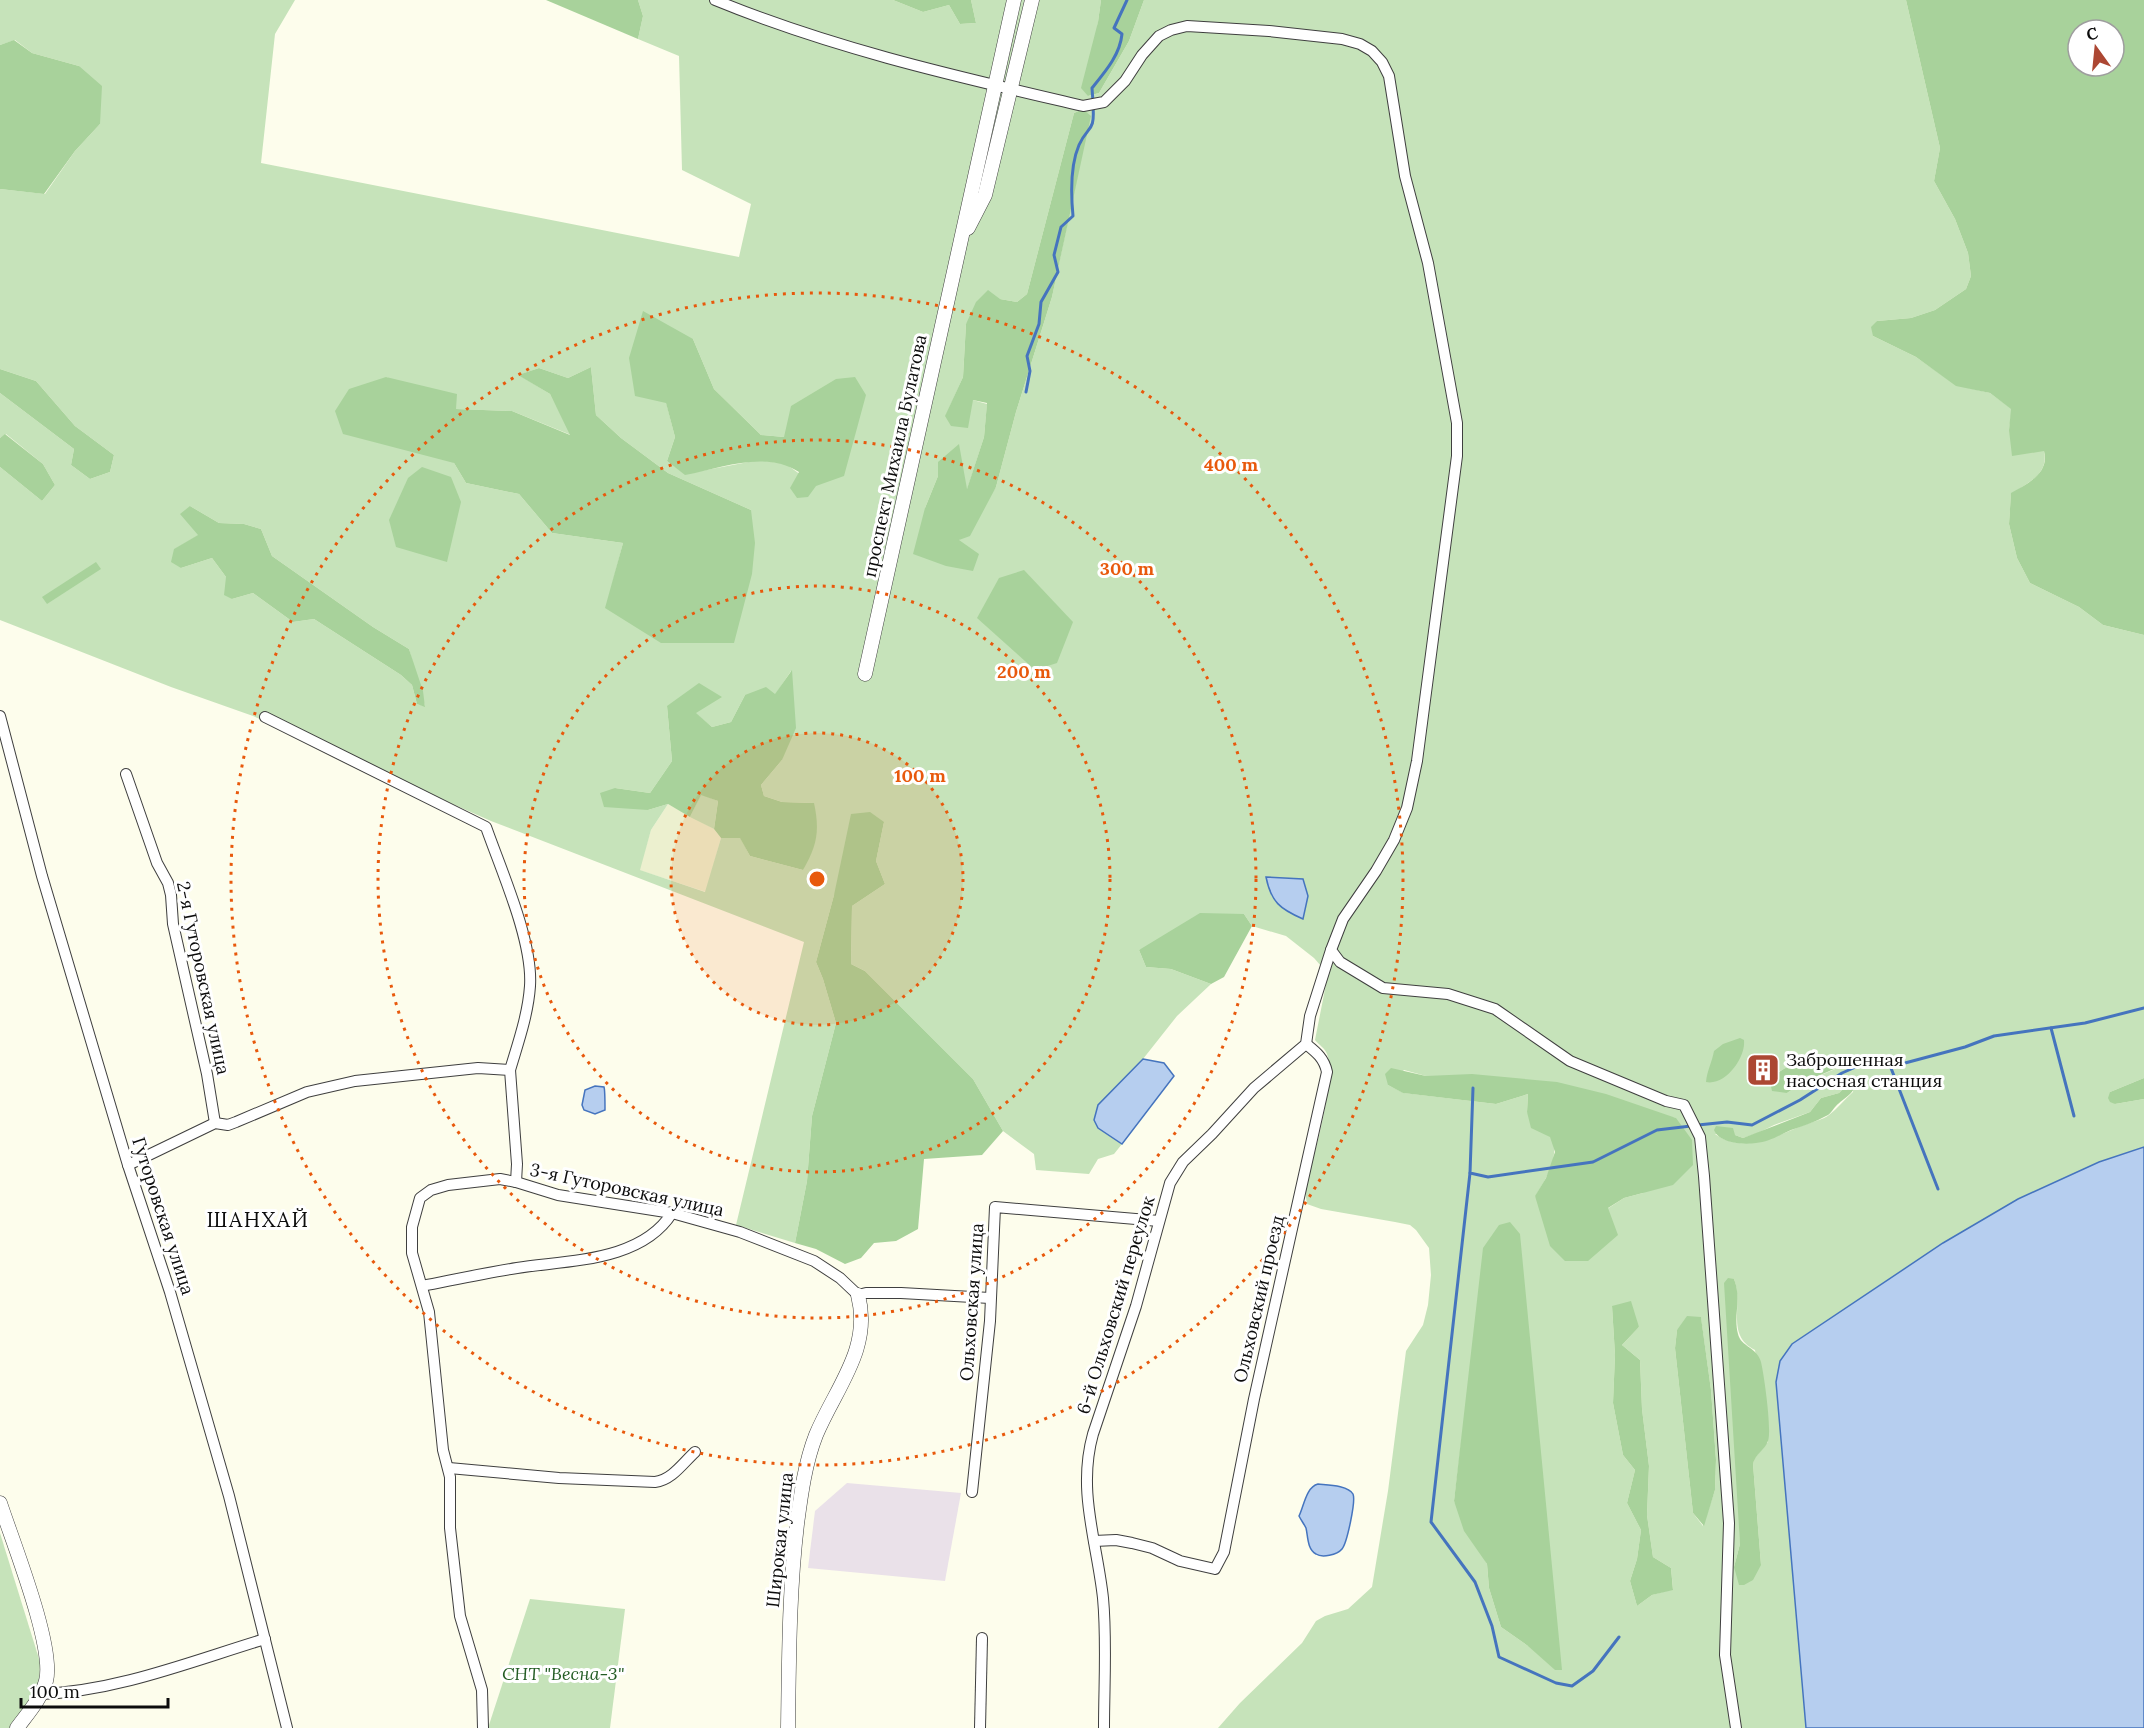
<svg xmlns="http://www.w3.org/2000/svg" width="2144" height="1728" font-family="Lora,serif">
	<rect width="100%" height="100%" fill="#fdfdec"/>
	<path fill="#eae1e9" d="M847,1483L961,1493L945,1581L808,1568L815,1511Z"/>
	<path fill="#ecf0cf" d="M668,804L714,829L721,838L706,892L639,870L651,830Z"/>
	<g fill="#c6e3ba" fill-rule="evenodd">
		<path d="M0,0H295L275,34L261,163L739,257L751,204L682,170L679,56L638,39L643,16L638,0H893L923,12L949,5L960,24L976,23L971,0H1101L1088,96L1099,93L1129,41L1144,0H1906L1940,148L1934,181L1955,219L1968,253L1971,276L1966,289L1935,310L1911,318L1877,321L1873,336L1916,357L1956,385L1990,393L2012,409L2009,430L2044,451C2049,474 2028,483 2011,494L2009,524L2017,558L2030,583L2079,607L2103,625L2144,635V1078L2110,1092L2115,1104L2144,1099V1147L2099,1162L2018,1199L1943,1243L1792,1344L1780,1361L1776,1382L1806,1728H1218L1240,1703L1302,1643L1316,1621L1325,1616L1348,1609L1372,1587L1388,1491L1406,1351L1423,1325L1428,1305L1431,1275L1429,1248L1416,1230L1410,1225L1395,1222L1321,1209L1307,1204L1305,1191C1312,1161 1337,1080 1327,1054C1325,1048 1319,1045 1315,1040L1328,974L1314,958L1286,936L1252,926L1244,914L1139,950L1146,967L1171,969L1211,984L1177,1016L1143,1059L1098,1105L1094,1120L1098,1127L1122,1144L1114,1154L1098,1159L1089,1174L1036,1170L1034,1154L1003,1131L973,1079L865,971L851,964L852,906L885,884L876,861L884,822L834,895L816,962L823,979L836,1023L812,1116L807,1181L795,1243L736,1225L804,942L491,821L253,716L171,687L0,620V467L42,501L55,485L43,464L6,434L0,438V393L74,449L71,465L90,479L110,472L114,455L75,426L36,381L0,369V189L45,194L75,151L100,124L79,66L32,53L15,40L0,45ZM1083,109L1090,116L1052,297L1016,412L996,487L959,540L925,508L938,476L967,490L984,437L987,404L973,400L946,415L963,377L966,324L1000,299L1017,302L1027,294L1074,113ZM693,339L714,389L761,435L784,437L816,486L786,464L759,460L685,474L667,461L675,437L666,402ZM591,367L596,415L621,438L668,473L751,510L606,608L623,543L552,533L519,494L466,483L454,463L386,377L455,409L512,411L571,435L550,394L519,375L539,368L568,378ZM190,506L219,523L244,524L261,529L272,556L373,627L409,649L425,706L417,704L412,685L401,675L314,619L293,622L253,593L232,599L226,577L212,558L181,568L175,549L199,535ZM791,671L782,760L761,785L764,796L782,802L814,803L803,870L750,856L740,837L721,838L705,892L640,870L651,830L668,804L648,810L615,788L650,793L672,761L667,706L695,713L712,727L731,722L745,695H775ZM1820,1058L1840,1067L1802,1083L1787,1093L1775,1074L1791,1065ZM1404,1070L1426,1076L1676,1118L1643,1193L1624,1198L1607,1209L1535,1197C1545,1180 1562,1155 1550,1136C1544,1127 1534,1120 1527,1112L1528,1094L1496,1104L1404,1093L1388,1085ZM1854,1078L1853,1092C1845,1099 1838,1108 1829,1115C1823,1120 1811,1122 1804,1125C1776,1136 1743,1154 1715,1134L1735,1135L1743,1138L1758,1133L1774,1125L1810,1112L1821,1098L1839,1093ZM1734,1279C1744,1305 1725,1335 1755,1350L1768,1442L1754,1459L1753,1464L1761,1565L1734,1567L1740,1544ZM1612,1306L1639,1327L1622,1345L1640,1360L1642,1409L1649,1466L1647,1515L1653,1557L1671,1568L1673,1589L1652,1595L1637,1606L1630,1581L1637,1559L1641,1530L1627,1503L1635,1470L1623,1455L1613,1403L1615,1355ZM1701,1318L1711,1390L1716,1460L1715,1490L1703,1526L1693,1513L1675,1348L1677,1330ZM1465,1413L1528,1646L1501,1627L1489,1588L1487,1564L1454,1501Z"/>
		<path d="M701,794L718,801L714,829L690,817Z"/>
		<path d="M0,1533L40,1662L39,1689L10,1728H0Z"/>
		<path d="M530,1599L625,1609L610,1728H488Z"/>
	</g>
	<g fill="#a8d29b" fill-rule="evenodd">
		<path d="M546,0H638L643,16L638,39Z"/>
		<path d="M893,0H971L976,23L960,24L949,5L923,12Z"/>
		<path d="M1101,0H1144L1129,41L1099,93L1088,96L1081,88L1098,22Z"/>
		<path d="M1906,0H2144V635L2103,625L2079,607L2030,583L2017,558L2009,524L2011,493C2027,484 2050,473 2044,451L2012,456L2009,430L2011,409L1990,393L1956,386L1916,357L1873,336L1871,327L1877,321L1911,318L1935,310L1966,289L1971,276L1968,253L1955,219L1934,181L1940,148ZM2078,30H2114V66H2078Z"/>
		<path d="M14,40L32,53L79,66L102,86L100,124L75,151L44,194L0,189V45Z"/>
		<path d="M1083,109L1091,116L1052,297L1016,412L996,487L970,536L959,540L979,554L973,571L946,566L913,554L925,508L938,476V462L959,444L967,489L984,437L987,403L973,400L968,428L951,426L945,416L963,377L966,324L976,302L988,290L1000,299L1017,302L1027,294L1074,113Z"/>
		<path d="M643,311L693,339L714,389L761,435L784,437L791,406L836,379L855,377L866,395L844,476L816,486L808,497L797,498L790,488L799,472C765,450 722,468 685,475L667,461L675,437L666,403L635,396L629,358Z"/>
		<path d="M591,367L596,415L621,438L668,473L751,510L755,543L752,574L734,643H661L605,608L623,543L552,533L519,494L466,483L454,463L343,434L335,411L349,389L386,377L457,394L456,409L512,411L570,435L550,394L518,375L539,368L568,378Z"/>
		<path d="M0,369L36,381L75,426L114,455L110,472L90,479L71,465L74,449L0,393Z"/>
		<path d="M5,434L43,464L55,485L42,501L0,467V438Z"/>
		<path d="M422,467L451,477L461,502L447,562L396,547L389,520L408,478Z"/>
		<path d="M190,506L219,523L244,524L261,529L272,556L373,627L409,649L423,691L425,707L417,704L412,685L401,675L314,619L293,622L253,593L232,599L224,595L226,577L212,558L181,568L171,562L174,549L198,535L180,514Z"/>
		<path d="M96,562L101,569L47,604L42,597Z"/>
		<path d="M1024,570L1073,622L1057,663L1035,670L977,618L999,578Z"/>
		<path d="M792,670L796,728L782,760L761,785L764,796L782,802L814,803C820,831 817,846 803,870L750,856L740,838H721L714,829L718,801L701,795L690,817L668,804L648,810L604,807L600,793L615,788L650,793L672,761L667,706L699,683L722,697L696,713L712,727L731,722L745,695L766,687L775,694Z"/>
		<path d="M870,812L884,822L876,861L885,884L852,906L851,964L865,971L973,1079L1003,1131L982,1155L924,1159L918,1229L896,1241L874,1243L861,1258L845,1264L816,1249L795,1243L807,1181L812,1116L836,1023L823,979L816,962L834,895L851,814Z"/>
		<path d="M1200,913L1244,914L1252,926L1224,977L1211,984L1171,969L1146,967L1139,950Z"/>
		<path d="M1740,1038L1744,1040C1746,1058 1725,1086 1706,1082C1707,1071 1712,1062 1714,1051L1723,1044Z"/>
		<path d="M1820,1058L1834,1059L1841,1066L1802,1083L1787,1093L1772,1091L1770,1082C1780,1065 1802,1062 1820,1058Z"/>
		<path d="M1391,1068L1426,1076L1472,1074L1557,1082L1606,1094L1676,1118L1692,1140L1693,1165L1673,1185L1624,1198L1608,1208L1618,1235L1588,1261H1565L1550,1246L1535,1196L1546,1178L1555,1152L1550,1137L1531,1128L1527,1112L1528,1094L1496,1104L1403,1093L1388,1085L1385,1074Z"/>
		<path d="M1854,1078C1859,1092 1845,1097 1836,1106C1832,1110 1831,1114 1826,1116C1815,1122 1803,1126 1791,1130C1780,1135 1769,1142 1756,1143C1743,1145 1719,1143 1714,1130L1716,1126L1733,1128L1735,1135L1743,1138L1810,1112L1821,1098L1839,1093Z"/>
		<path d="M2144,1078V1099L2115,1104L2110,1102L2108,1098L2110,1092Z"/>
		<path d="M1510,1222L1520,1234L1562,1670H1555L1528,1646L1501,1627L1489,1588L1487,1564L1464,1531L1454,1501L1483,1248L1499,1225Z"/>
		<path d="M1728,1278L1734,1279C1742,1299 1733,1316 1738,1334C1741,1347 1757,1347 1761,1362C1764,1374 1772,1431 1768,1441C1765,1450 1755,1454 1753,1464L1761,1565L1753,1580L1744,1585H1739L1734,1567L1740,1544L1724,1283Z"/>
		<path d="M1631,1301L1639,1327L1622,1345L1640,1360L1642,1409L1649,1466L1647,1515L1653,1557L1671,1568L1673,1590L1652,1595L1637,1606L1630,1581L1637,1559L1641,1530L1627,1503L1635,1470L1623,1455L1613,1403L1615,1355L1612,1306Z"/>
		<path d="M1687,1316L1701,1317L1711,1390L1716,1460L1715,1490L1704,1526L1693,1513L1675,1348L1677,1330Z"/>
	</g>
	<g fill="#b6ceef" stroke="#4574be" stroke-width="1.5">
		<path d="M1266,877L1303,879L1308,896L1303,919C1280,909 1271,902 1266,877Z"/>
		<path d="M1143,1059L1164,1063L1174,1076L1122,1144L1098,1128L1094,1120L1098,1105Z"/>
		<path d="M595,1086L604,1087C605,1090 605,1105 605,1110L595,1114L584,1110L582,1105L585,1090Z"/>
		<path d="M2144,1147V1728H1806L1776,1382L1780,1361L1792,1344L1943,1243L2018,1199L2099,1162Z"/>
		<path d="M1318,1484C1327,1485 1348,1485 1353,1494C1356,1501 1347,1543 1342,1549C1337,1555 1322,1558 1316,1554C1307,1549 1308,1536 1306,1528C1304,1524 1301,1520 1299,1516C1304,1506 1306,1487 1318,1484Z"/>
	</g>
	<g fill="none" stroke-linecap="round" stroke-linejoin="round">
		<g stroke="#4574be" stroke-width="3">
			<path d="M1093,102L1092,88C1105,72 1120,55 1122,34L1114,28L1127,0"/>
			<path d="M1026,392L1030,371L1027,356L1039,324L1041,302L1058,272L1054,255L1061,227L1073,216C1071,195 1070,166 1079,145C1088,125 1095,133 1093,106"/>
			<path d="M2051,1028L2074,1116"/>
			<path d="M1889,1063L1938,1189"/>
			<path d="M1473,1088L1470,1173L1488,1177L1593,1162L1657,1130L1691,1126"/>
			<path d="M1698,1125L1727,1122L1752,1125L1800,1100L1842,1073L1858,1066L1877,1063H1905L1965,1047L1994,1036L2085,1023L2144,1008"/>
			<path d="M1470,1173L1431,1522L1475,1582L1492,1626L1499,1657L1556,1683L1572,1686L1593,1671L1619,1637"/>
		</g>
		<defs>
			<g id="minor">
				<path d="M715,0C834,49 959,77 1083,106L1104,102L1125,81L1142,55L1159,36L1171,30L1187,26L1269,31L1342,39L1360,44L1372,51L1382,62L1389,76L1405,176L1428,263L1457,423V456L1417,761L1407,808L1394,840L1376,871L1343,919L1331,950L1340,962L1383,988L1448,994L1495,1009L1570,1061L1666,1101L1684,1105L1700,1137L1704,1176L1729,1523L1725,1655L1736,1728"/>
				<path d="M0,716L42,876L128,1165L170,1292L229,1496L287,1728"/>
				<path d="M265,717L486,827C501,870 533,941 530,986C528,1015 518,1043 510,1070"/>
				<path d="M126,774L157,863L168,883L171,895L173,924L207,1074L215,1123"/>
				<path d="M128,1165L215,1123L228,1125L236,1122L307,1092L355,1081L478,1068L510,1070L517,1164L516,1182"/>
				<path d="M422,1286C453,1280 485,1273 517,1268C568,1260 641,1262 672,1213"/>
				<path d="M449,1468L559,1478L655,1482C672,1480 683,1463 695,1452"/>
				<path d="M972,1492L990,1321L995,1207L1159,1221"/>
				<path d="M1094,1541L1116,1540L1132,1543L1152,1548L1180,1561L1215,1569L1224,1552L1254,1399L1327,1072C1324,1058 1316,1052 1306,1044"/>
				<path d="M41,1694C118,1691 192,1661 265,1639"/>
				<path d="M483,1728L482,1690L460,1616L450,1528V1477L443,1450L429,1312L412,1253V1227L420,1198L431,1190L448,1185L500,1179L516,1182L558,1195L672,1213L740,1232L814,1261L840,1278L858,1295L866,1293H901L990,1298"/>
				<path d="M980,1728L982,1638"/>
				<path d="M1104,1728C1104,1685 1107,1641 1103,1598C1097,1542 1077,1491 1093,1434L1136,1306L1170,1183L1183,1162L1212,1134L1254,1088L1306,1044L1310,1016L1331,950"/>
			</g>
			<g id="tertiary">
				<path d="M968,228L985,195L1032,0"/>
				<path d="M865,674L1014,0"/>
				<path d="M0,1503C12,1540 55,1647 46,1681C41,1699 28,1713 17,1728"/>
				<path d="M788,1728C789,1660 789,1592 797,1524C801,1494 805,1463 816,1435C836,1387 872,1349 858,1295"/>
			</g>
		</defs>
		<use href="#minor" stroke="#3f3f3f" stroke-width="12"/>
		<use href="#tertiary" stroke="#3f3f3f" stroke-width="15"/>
		<use href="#minor" stroke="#fff" stroke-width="10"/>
		<use href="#tertiary" stroke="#fff" stroke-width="14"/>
	</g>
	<circle cx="817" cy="879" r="146" fill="#e8590c" fill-opacity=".12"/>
	<g fill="none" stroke="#e8590c" stroke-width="3" stroke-dasharray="3 6">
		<circle cx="817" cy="879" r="146"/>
		<circle cx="817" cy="879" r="293"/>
		<circle cx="817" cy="879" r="439"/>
		<circle cx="817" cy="879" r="586"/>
	</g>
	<defs>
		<symbol id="building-square" viewBox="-11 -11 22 22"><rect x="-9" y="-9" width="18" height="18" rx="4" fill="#ac4733" stroke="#fff"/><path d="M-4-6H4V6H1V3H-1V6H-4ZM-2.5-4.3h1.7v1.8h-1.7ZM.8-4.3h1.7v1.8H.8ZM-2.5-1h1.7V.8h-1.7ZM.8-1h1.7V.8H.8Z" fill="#fff"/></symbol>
	</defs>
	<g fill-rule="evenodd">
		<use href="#building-square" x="1744" y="1051" width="38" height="38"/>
	</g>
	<g text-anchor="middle" stroke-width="6" stroke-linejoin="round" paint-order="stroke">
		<g font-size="18" fill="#0c0c0c" stroke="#fff">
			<text transform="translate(895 456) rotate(-78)" y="6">проспект Михаила Булатова</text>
			<text transform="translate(203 978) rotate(78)" y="6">2-я Гуторовская улица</text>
			<text transform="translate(627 1190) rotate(12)" y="6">3-я Гуторовская улица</text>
			<text transform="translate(163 1216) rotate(72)" y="6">Гуторовская улица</text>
			<text transform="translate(1259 1299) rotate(-77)" y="6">Ольховский проезд</text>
			<text transform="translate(972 1302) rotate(-86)" y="6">Ольховская улица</text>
			<text transform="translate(1116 1305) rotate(-73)" y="6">6-й Ольховский переулок</text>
			<text transform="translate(780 1540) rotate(-84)" y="6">Широкая улица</text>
		</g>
		<g font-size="18" fill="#0c0c0c" stroke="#fff" text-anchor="start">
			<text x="1786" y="1066">Заброшенная<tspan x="1786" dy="21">насосная станция</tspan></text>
		</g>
		<g font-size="18" font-style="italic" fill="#235c24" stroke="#fff">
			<text x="563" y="1680">СНТ "Весна-3"</text>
		</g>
		<g font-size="21" letter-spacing="1.5" fill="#0c0c0c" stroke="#fff">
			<text x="258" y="1227">ШАНХАЙ</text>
		</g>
	</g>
	<circle cx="817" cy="879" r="9" fill="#e8590c" stroke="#fff" stroke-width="3"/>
	<g font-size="18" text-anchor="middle" font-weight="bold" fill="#e8590c" stroke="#fff" stroke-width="6" stroke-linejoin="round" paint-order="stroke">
		<text x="1231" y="471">400 m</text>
		<text x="1127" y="575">300 m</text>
		<text x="1024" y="678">200 m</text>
		<text x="920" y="782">100 m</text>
	</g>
	<g transform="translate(2096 48) rotate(345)"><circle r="28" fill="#ffffff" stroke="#9e9e9e" stroke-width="1.5"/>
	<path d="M0-4.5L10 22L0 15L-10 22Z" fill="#ac4733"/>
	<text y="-9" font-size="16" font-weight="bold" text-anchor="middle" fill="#0c0c0c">С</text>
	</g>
	<path d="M21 1698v9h147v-9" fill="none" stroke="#0c0c0c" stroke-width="3"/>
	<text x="30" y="1698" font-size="18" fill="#0c0c0c" stroke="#ffffff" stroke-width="4.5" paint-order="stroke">100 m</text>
</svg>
